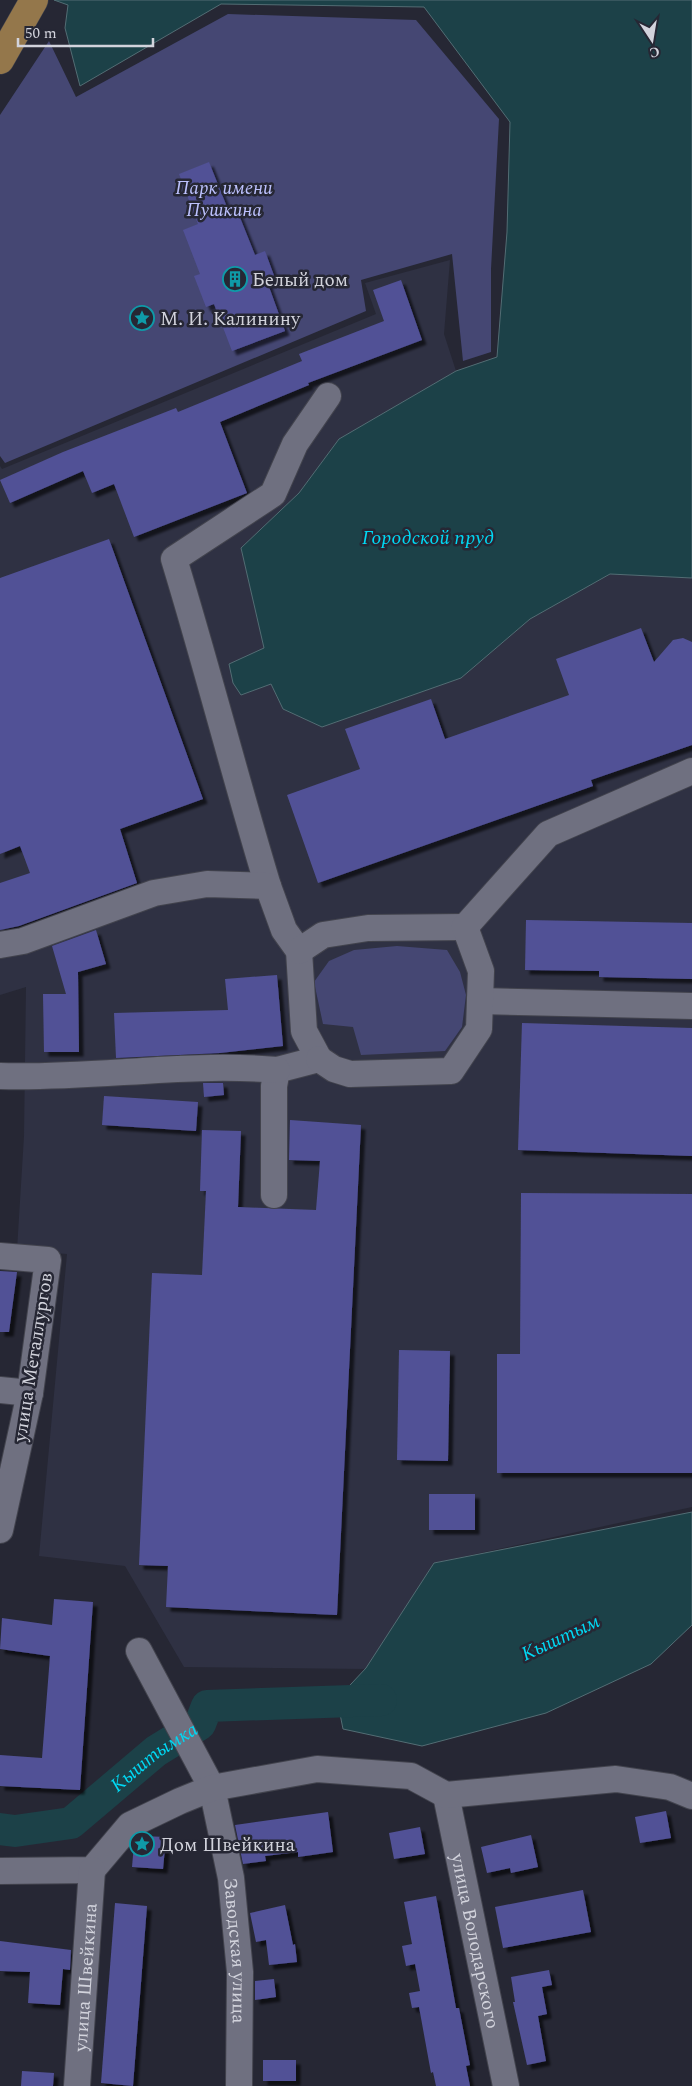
<svg xmlns="http://www.w3.org/2000/svg" width="692" height="2086" font-family="Spectral,serif">
	<defs>
		<filter id="shadow"><feDropShadow dx="4.5" dy="4.5" stdDeviation="1" flood-color="#0009"/></filter>
	</defs>
	<rect width="100%" height="100%" fill="#262734"/>
	<path fill="#2f3143" d="M450,260L444,334L456,371L339,439L299,493L241,548L265,648L241,695L271,684L283,709L322,727L461,678L530,619L611,574L692,578V1507L434,1563L366,1669L184,1667L125,1566L39,1556L67,1254L17,1250L24,1136L26,987L0,995V466L2,469L65,443L376,314L365,283Z"/>
	<g fill="#454773">
		<path d="M228,14L416,20L499,119L491,269V352L463,361L452,254L361,280L366,311L5,463L0,456V115L49,41L76,97Z"/>
		<path d="M397,946L447,950L460,972L466,995L462,1027L445,1051L361,1055L353,1027L323,1024L314,982L329,961L354,950Z"/>
	</g>
	<g fill="#1c4148" stroke="#536d74">
		<path d="M54,0H692V578L610,574L530,619L461,678L322,727L283,709L271,684L241,695L233,683L229,664L264,648L241,548L299,493L339,439L456,371L497,357L507,232L510,122L424,7L221,4L80,86L65,28L68,5Z"/>
		<path d="M692,1512V1625L651,1664L546,1713L422,1746L343,1729L337,1699L366,1668L434,1563Z"/>
	</g>
	<g fill="none" stroke-linecap="round" stroke-linejoin="round">
		<path stroke="#1c4148" stroke-width="32" id="s1" d="M0,1829L15,1831L71,1823L156,1751L200,1724L207,1706L381,1700"/>
	</g>
	<g fill="#515196" filter="url(#shadow)">
		<path d="M209,162L229,212L237,210L255,255L265,251L276,281L268,284L285,331L232,351L214,304L206,307L194,276L200,274L183,230L198,224L179,174Z"/>
		<path d="M401,280L422,340L308,383L309,385L220,422L247,493L134,537L114,484L92,493L83,471L10,503L0,480L63,452L176,408L178,412L302,361L299,354L384,321L373,290Z"/>
		<path d="M109,539L203,799L120,829L137,883L19,926L0,930V883L30,873L20,846L0,854V578Z"/>
		<path d="M641,628L654,662L673,640L683,638L692,642V745L591,780L593,786L318,883L287,795L360,769L345,729L431,699L445,739L569,695L556,659Z"/>
		<path d="M526,920L692,923V979L599,977V971L525,970Z"/>
		<path d="M96,930L106,964L78,972L79,1052H44L43,994H66L52,946Z"/>
		<path d="M277,975L283,1046L220,1053L116,1058L114,1013L228,1010L225,979Z"/>
		<path d="M522,1023L692,1028V1156L518,1150Z"/>
		<path d="M203,1083H223L224,1095L204,1097Z"/>
		<path d="M104,1096L198,1102L196,1131L102,1125Z"/>
		<path d="M290,1120L361,1125L337,1615L166,1607L168,1566L139,1565L152,1273L202,1275L206,1191H200L202,1130L241,1131L238,1207L316,1210L320,1161L289,1160Z"/>
		<path d="M521,1193L692,1194V1473H497V1354H520Z"/>
		<path d="M0,1271L17,1272L9,1332H0Z"/>
		<path d="M399,1350L450,1351L448,1461L397,1460Z"/>
		<rect x="429" y="1494" width="46" height="36"/>
		<path d="M54,1599L93,1602L80,1790L0,1786V1755L42,1758L50,1656L0,1649L2,1618L52,1625Z"/>
		<path d="M666,1811L671,1838L640,1843L635,1817Z"/>
		<path d="M328,1812L333,1852L298,1857V1852L265,1856L266,1861L243,1864L235,1825Z"/>
		<path d="M420,1827L425,1854L394,1859L389,1833Z"/>
		<path d="M531,1835L538,1867L511,1873L510,1868L487,1873L481,1847Z"/>
		<path d="M142,1836L166,1837L163,1869L132,1867L134,1844Z"/>
		<path d="M583,1890L591,1932L503,1948L495,1907Z"/>
		<path d="M436,1896L456,2008H459L470,2065L466,2066L470,2086H436L433,2072L431,2073L419,2007L412,2008L409,1993L420,1991L415,1964L406,1966L402,1946L412,1944L404,1902Z"/>
		<path d="M115,1903L147,1906L133,2086L101,2083Z"/>
		<path d="M285,1905L293,1945L295,1944L297,1962L269,1965L266,1940L256,1942L250,1913Z"/>
		<path d="M0,1941L71,1950L70,1970L63,1969L60,2005L28,2003L30,1972L0,1971Z"/>
		<path d="M549,1970L552,1985L542,1987L547,2014L538,2016L546,2061L527,2065L513,2002H515L511,1977Z"/>
		<path d="M274,1979L276,1997L255,2000V1981Z"/>
		<rect x="263" y="2060" width="33" height="21"/>
		<path d="M22,2071L54,2073L53,2086H21Z"/>
	</g>
	<g fill="none" stroke-linecap="round" stroke-linejoin="round">
		<defs>
			<g id="minor">
				<path d="M268,886C235,777 207,667 174,559L273,494L295,444L328,396"/>
				<path d="M0,945L23,941L154,893L207,884L268,886L284,930L299,951L304,1031L319,1059L277,1070L274,1086V1195"/>
				<path d="M299,951L323,935L368,928L465,927"/>
				<path d="M480,1001L692,1006"/>
				<path d="M319,1059L334,1069L350,1074L451,1071L479,1029L481,971L465,927L548,834L692,771"/>
				<path d="M0,1076C92,1079 185,1062 277,1070"/>
				<path d="M0,1256L48,1260L30,1393L0,1530"/>
				<path d="M0,1390L30,1393"/>
				<path id="s2" d="M139,1651L212,1788L231,1878L240,1972L239,2086"/>
				<path id="s3" d="M446,1795L506,2086"/>
				<path d="M0,1871L92,1870L130,1825L180,1801L212,1788L317,1769L411,1776L446,1795L616,1779L670,1787L692,1796"/>
				<path id="s4" d="M77,2086L92,1870"/>
			</g>
			<path id="major" d="M0,60L34,0"/>
		</defs>
		<use href="#minor" stroke="#42434d" stroke-width="28"/>
		<use href="#major" stroke="#42434d" stroke-width="29"/>
		<use href="#minor" stroke="#6f7080" stroke-width="26"/>
		<use href="#major" stroke="#94774b" stroke-width="28"/>
	</g>
	<defs>
		<symbol id="building-ring" viewBox="-11 -11 22 22"><circle r="9.5" fill="#262734" stroke="#0f9aa8" stroke-width="1.5"/><path d="M-4-6H4V6H1V3H-1V6H-4ZM-2.5-4.3h1.7v1.8h-1.7ZM.8-4.3h1.7v1.8H.8ZM-2.5-1h1.7V.8h-1.7ZM.8-1h1.7V.8H.8Z" fill="#0f9aa8"/></symbol>
		<symbol id="sight-ring" viewBox="-11 -11 22 22"><circle r="9.5" fill="#262734" stroke="#0f9aa8" stroke-width="1.5"/><path d="M0-6L1.8-2.2L6-1.7L2.9 1.2L3.7 5.4L0 3.3L-3.7 5.4L-2.9 1.2L-6-1.7L-1.8-2.2Z" fill="#0f9aa8"/></symbol>
	</defs>
	<g fill-rule="evenodd">
		<use href="#building-ring" x="221" y="265" width="28" height="28"/>
		<use href="#sight-ring" x="128" y="304" width="28" height="28"/>
		<use href="#sight-ring" x="128" y="1830" width="28" height="28"/>
	</g>
	<g text-anchor="middle" stroke-width="5" stroke-linejoin="round" paint-order="stroke">
		<g font-size="19" font-style="italic" fill="#bdc2fe" stroke="#262734">
			<text x="224" y="194">Парк имени<tspan x="224" dy="22">Пушкина</tspan></text>
		</g>
		<g font-size="19" fill="#d2d3dc" stroke="#262734" text-anchor="start">
			<text x="252" y="286">Белый дом</text>
			<text x="160" y="325">М. И. Калинину</text>
			<text x="160" y="1851">Дом Швейкина</text>
		</g>
		<g font-size="19" fill="#d2d3dc" stroke="#262734">
			<text transform="translate(32 1357) rotate(-81)" y="7">улица Металлургов</text>
			<text dy="7" stroke="none"><textPath href="#s3" startOffset="149">улица Володарского</textPath></text>
			<text dy="7" stroke="none"><textPath href="#s2" startOffset="320">Заводская улица</textPath></text>
			<text dy="7" stroke="none"><textPath href="#s4" startOffset="109">улица Швейкина</textPath></text>
		</g>
		<g font-size="20" font-style="italic" fill="#01d8f3" stroke="#262734">
			<text x="428" y="544">Городской пруд</text>
			<text transform="translate(560 1637) rotate(-25)" y="7">Кыштым</text>
			<text dy="7" stroke="none"><textPath href="#s1" startOffset="178">Кыштымка</textPath></text>
		</g>
	</g>
	<g transform="translate(652 40) rotate(168)" stroke="#262734" stroke-width="4" paint-order="stroke">
	<path d="M0-4L9 19L0 12L-9 19Z" fill="#d2d3dc"/>
	<text y="-8" font-size="14" font-weight="bold" text-anchor="middle" fill="#d2d3dc">С</text>
	</g>
	<path d="M18 38v8h135v-8" fill="none" stroke="#d2d3dc" stroke-width="2.5"/>
	<text x="25" y="38" font-size="15" fill="#d2d3dc" stroke="#262734" stroke-width="4" paint-order="stroke">50 m</text>
</svg>
